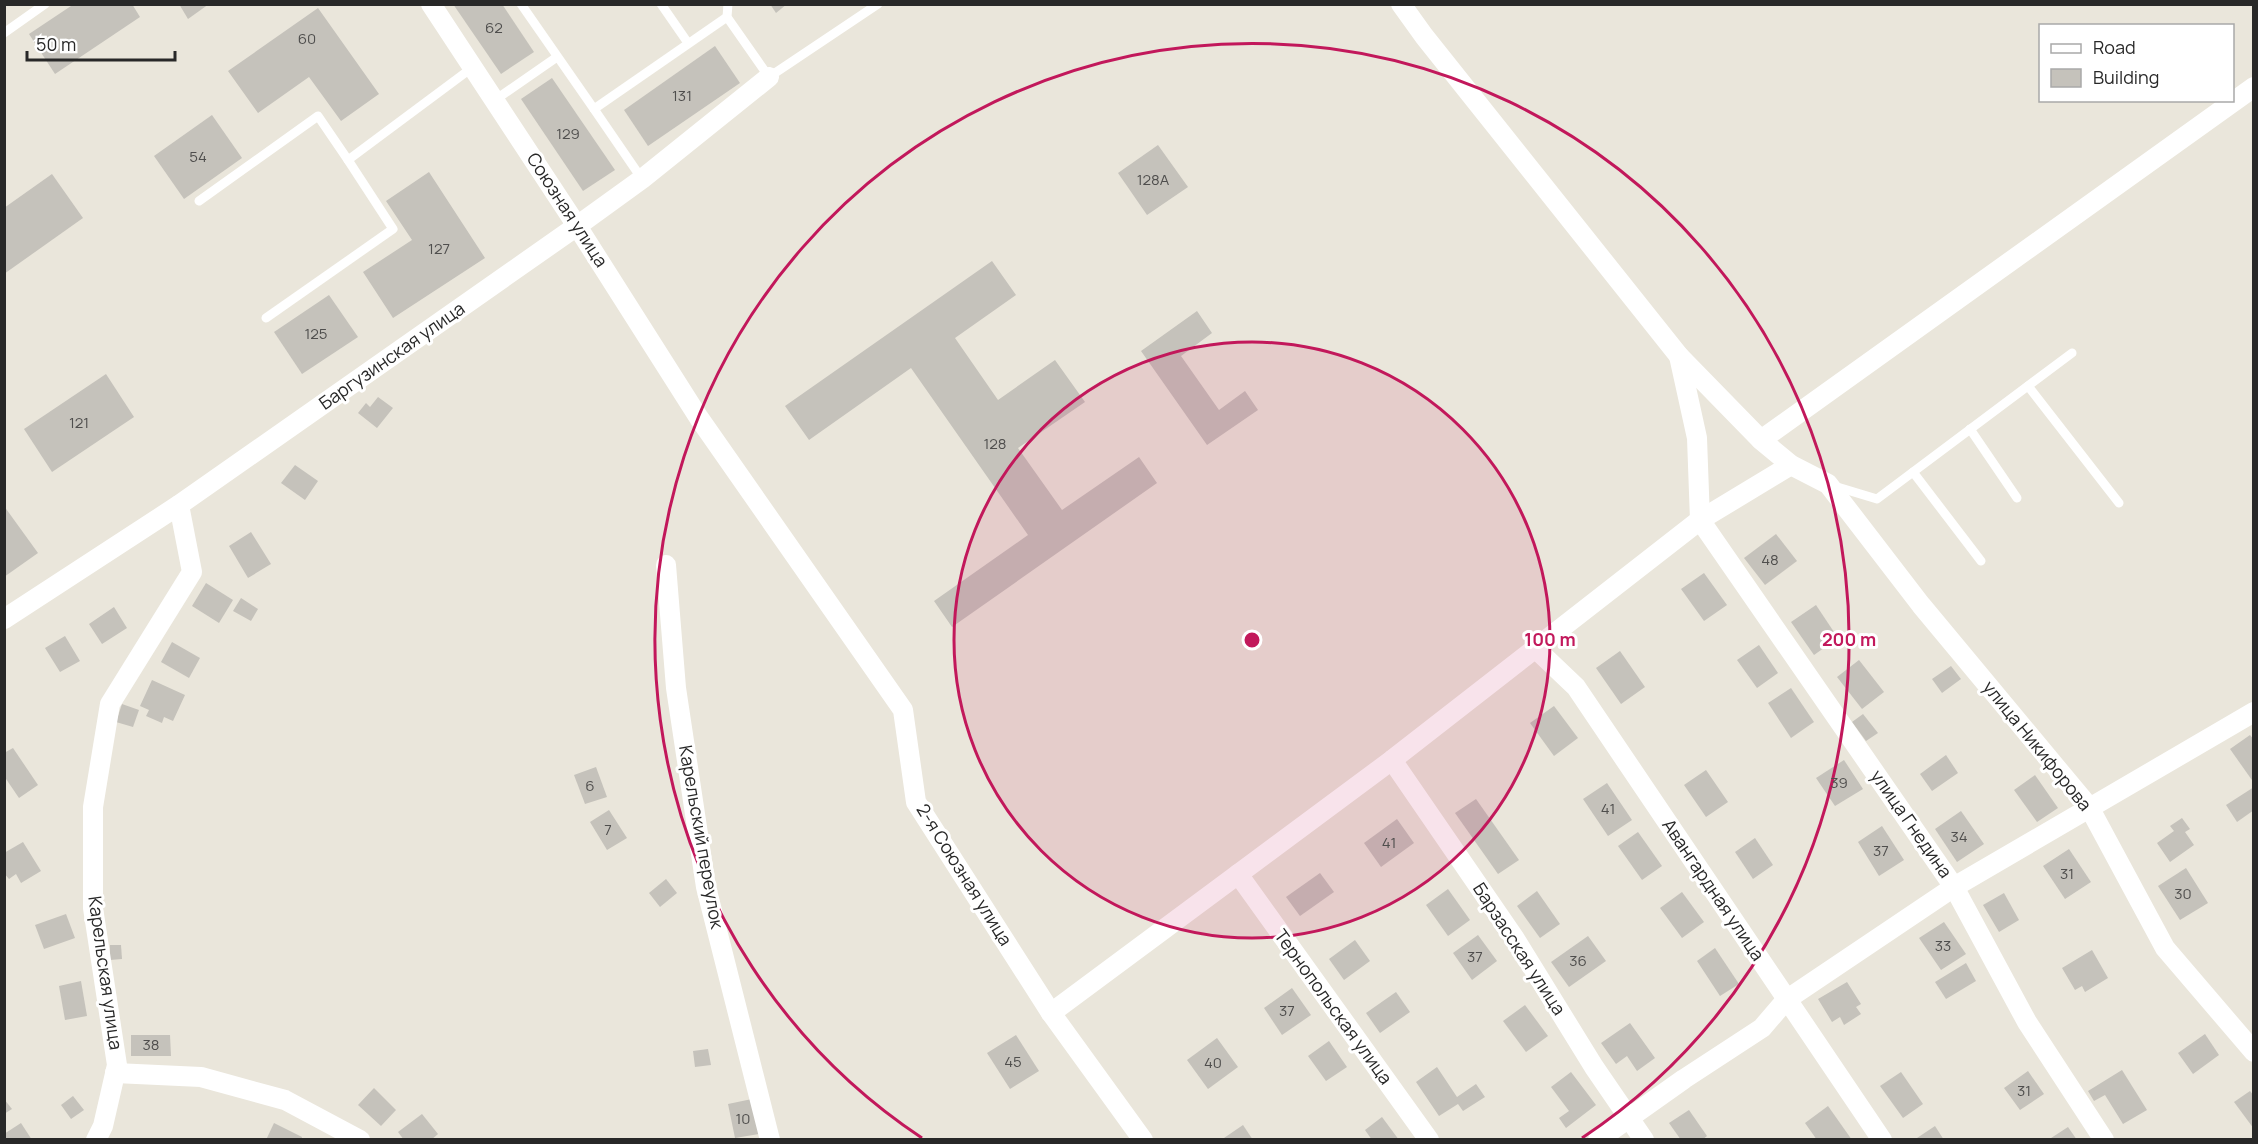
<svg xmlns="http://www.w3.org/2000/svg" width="2258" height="1144" font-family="Manrope,sans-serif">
	<rect width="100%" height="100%" fill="#eae6db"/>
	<g fill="#c5c2bb">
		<path d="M74,4H132L140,17L55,74L29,34Z"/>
		<path d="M179,4H209L188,19Z"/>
		<path d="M453,4H502L534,52L501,74Z"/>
		<path d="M770,4H787L776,13Z"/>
		<path d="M318,8L379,94L341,121L309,77L258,113L228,71Z"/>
		<path d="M715,46L740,83L648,146L624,110Z"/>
		<path d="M552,78L615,170L583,191L521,99Z"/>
		<path d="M212,115L242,158L184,199L154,156Z"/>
		<path d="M1158,145L1188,187L1147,215L1118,173Z"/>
		<path d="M429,172L485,258L393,318L363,272L412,240L386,201Z"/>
		<path d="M52,174L83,218L4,274V208Z"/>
		<path d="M992,261L1016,295L955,338L998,400L1055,360L1085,402L1018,448L1062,510L1139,457L1157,483L952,627L934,601L1028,535L911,368L809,440L785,406Z"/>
		<path d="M329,295L358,337L302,374L274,332Z"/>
		<path d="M1197,311L1212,333L1181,356L1219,410L1245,391L1258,410L1207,445L1141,351Z"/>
		<path d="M106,374L134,417L52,472L24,429Z"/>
		<path d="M378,397L393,408L377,428L358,413L366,403L370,407Z"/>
		<path d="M295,465L318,481L305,500L281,483Z"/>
		<path d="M4,506L38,553L4,577Z"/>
		<path d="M251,532L271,564L248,578L229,546Z"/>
		<path d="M1776,534L1797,561L1765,585L1744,558Z"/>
		<path d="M1704,573L1727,605L1704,621L1681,589Z"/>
		<path d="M206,583L233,600L219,623L192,606Z"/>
		<path d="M241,598L258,609L251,621L233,611Z"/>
		<path d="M1816,605L1838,638L1814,655L1791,622Z"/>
		<path d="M114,607L127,628L102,644L89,624Z"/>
		<path d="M65,636L80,661L60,672L45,648Z"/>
		<path d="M172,642L200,658L189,678L161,662Z"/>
		<path d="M1759,645L1778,673L1757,688L1737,660Z"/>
		<path d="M1620,651L1645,687L1621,704L1596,668Z"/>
		<path d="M1859,660L1884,692L1862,709L1837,677Z"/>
		<path d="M1951,666L1961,679L1942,693L1932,679Z"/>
		<path d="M152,680L185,695L173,721L164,717L162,723L146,716L149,710L140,706Z"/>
		<path d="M1791,688L1814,722L1791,738L1768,703Z"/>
		<path d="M122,704L139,710L133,727L116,722Z"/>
		<path d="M1554,706L1578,738L1554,756L1530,723Z"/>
		<path d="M1863,714L1878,733L1866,741L1852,722Z"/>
		<path d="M2250,735L2254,740V783L2230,749Z"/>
		<path d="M13,748L38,785L19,798L4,776V753Z"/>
		<path d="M1946,755L1958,773L1932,791L1920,774Z"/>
		<path d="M1844,760L1863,789L1835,806L1816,778Z"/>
		<path d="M596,767L607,797L585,804L574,775Z"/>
		<path d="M1706,770L1728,802L1706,817L1684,785Z"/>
		<path d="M2035,775L2058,808L2037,822L2014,790Z"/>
		<path d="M1607,783L1632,820L1608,836L1583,799Z"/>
		<path d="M2254,787V810L2237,822L2226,805Z"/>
		<path d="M1476,799L1519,860L1498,874L1455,813Z"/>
		<path d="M609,810L627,838L607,850L590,822Z"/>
		<path d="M1961,811L1984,844L1957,862L1935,829Z"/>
		<path d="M2182,818L2190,829L2185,832L2194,845L2170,862L2157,843L2174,831L2170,826Z"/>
		<path d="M1397,819L1414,843L1381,867L1364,843Z"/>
		<path d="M1882,826L1904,860L1879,876L1858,842Z"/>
		<path d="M1638,832L1662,866L1642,880L1618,846Z"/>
		<path d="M1755,838L1773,865L1753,879L1735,852Z"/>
		<path d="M23,842L41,871L21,883L16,874L9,879L4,873V853Z"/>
		<path d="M2069,849L2091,882L2065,899L2043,866Z"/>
		<path d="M2186,868L2208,903L2180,920L2158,886Z"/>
		<path d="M1320,873L1334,892L1300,916L1286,897Z"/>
		<path d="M666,879L677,893L660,907L649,893Z"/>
		<path d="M1448,889L1470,920L1448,936L1426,905Z"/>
		<path d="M1537,891L1560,924L1540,938L1517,906Z"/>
		<path d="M1682,892L1704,922L1682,938L1660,908Z"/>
		<path d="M2004,893L2019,920L1999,932L1983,905Z"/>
		<path d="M66,914L75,938L44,949L35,925Z"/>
		<path d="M1944,922L1966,954L1941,970L1919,938Z"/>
		<path d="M1478,935L1497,961L1472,980L1453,953Z"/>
		<path d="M1588,936L1606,961L1569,987L1551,962Z"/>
		<path d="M1355,940L1370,961L1344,980L1329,959Z"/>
		<path d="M110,945H121L122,959L110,960Z"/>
		<path d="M1715,948L1739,984L1720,996L1697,961Z"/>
		<path d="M2092,950L2108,978L2085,992L2082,986L2075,990L2062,968Z"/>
		<path d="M1966,963L1976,981L1946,999L1935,982Z"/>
		<path d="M81,981L87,1016L65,1020L59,986Z"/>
		<path d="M1847,982L1861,1004L1856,1007L1861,1014L1844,1025L1840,1017L1832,1022L1818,999Z"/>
		<path d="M1292,988L1311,1015L1282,1035L1264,1008Z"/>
		<path d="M1396,992L1410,1012L1380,1033L1366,1013Z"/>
		<path d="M1525,1005L1548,1036L1526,1052L1503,1021Z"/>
		<path d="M1630,1023L1655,1058L1637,1071L1627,1056L1616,1064L1601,1043Z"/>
		<path d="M2205,1034L2219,1055L2193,1074L2178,1053Z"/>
		<path d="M131,1035H170L171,1056H131Z"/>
		<path d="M1016,1035L1039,1071L1010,1089L987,1053Z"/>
		<path d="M1217,1038L1238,1067L1208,1089L1187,1060Z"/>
		<path d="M1329,1041L1347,1067L1326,1081L1308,1056Z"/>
		<path d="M708,1049L711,1065L695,1067L693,1051Z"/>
		<path d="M1437,1067L1457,1097L1476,1084L1485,1097L1463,1111L1458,1104L1439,1116L1416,1082Z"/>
		<path d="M2122,1070L2147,1110L2123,1124L2105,1095L2094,1101L2088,1091Z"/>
		<path d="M2028,1071L2044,1094L2020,1110L2004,1088Z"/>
		<path d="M1571,1072L1596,1105L1566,1128L1559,1118L1569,1111L1551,1087Z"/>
		<path d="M1901,1072L1923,1104L1903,1118L1880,1086Z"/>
		<path d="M374,1088L396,1110L381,1126L358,1105Z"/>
		<path d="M2250,1091L2254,1096V1129L2234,1102Z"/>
		<path d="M73,1096L84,1110L71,1119L61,1105Z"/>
		<path d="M4,1099L12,1109L4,1114Z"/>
		<path d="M752,1099L759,1134L735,1138L728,1104Z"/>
		<path d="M1828,1106L1852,1140H1817L1805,1123Z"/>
		<path d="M1689,1110L1707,1136L1702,1140H1681L1669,1123Z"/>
		<path d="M422,1114L438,1134L431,1140H404L398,1132Z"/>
		<path d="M1382,1117L1399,1140H1372L1365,1130Z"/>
		<path d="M21,1123L32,1140H4V1134Z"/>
		<path d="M274,1123L302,1137L301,1140H266Z"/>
		<path d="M1243,1125L1253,1140H1226L1224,1138Z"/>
		<path d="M1935,1126L1944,1140H1914Z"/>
		<path d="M2068,1127L2077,1140H2048Z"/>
	</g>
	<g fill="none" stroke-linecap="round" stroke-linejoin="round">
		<g stroke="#fff" stroke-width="9">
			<path d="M521,4L594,109L727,17"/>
			<path d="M661,4L688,43"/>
			<path d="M728,4L727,17L769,77L878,4"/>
			<path d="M4,33L45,4"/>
			<path d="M495,100L557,57"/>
			<path d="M594,109L642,179"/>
			<path d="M199,201L318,116L348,160"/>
			<path d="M266,318L393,229L348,160L473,67"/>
			<path d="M2028,386L2119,503"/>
			<path d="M1970,429L2017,498"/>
			<path d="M1913,472L1981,561"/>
			<path d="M1834,486L1877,499L2072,353"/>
		</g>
		<g stroke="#fff" stroke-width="20">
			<path d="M431,4L577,226L699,418L903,710L916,802L1051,1013L1143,1140"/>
			<path d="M1401,4L1424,36L1679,356L1761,440L1791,465L1828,484L1921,605L2089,807L2165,948L2254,1052"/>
			<path d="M1679,356L1697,438L1700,520L1954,887L2027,1022L2104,1140"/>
			<path d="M1761,440L2254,87"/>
			<path d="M666,565L676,688L706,887L770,1140"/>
			<path d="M4,619L179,505L577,226L642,179L769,77"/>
			<path d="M1535,648L1576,687L1882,1140"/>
			<path d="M1392,760L1515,939L1594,1067L1644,1140"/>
			<path d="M1238,874L1429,1140"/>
			<path d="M1051,1013L1392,760L1700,520L1791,465"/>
			<path d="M115,1073L201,1077L285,1100L360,1140"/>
			<path d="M96,1140L103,1126L117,1065L93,908V807L110,704L192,572L179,505"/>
			<path d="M1598,1140L1684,1079L1762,1028L1786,1000L1954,887L2254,712"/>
		</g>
	</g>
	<circle cx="1252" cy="640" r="298" fill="#c2185b" fill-opacity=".12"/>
	<g fill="none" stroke="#c2185b" stroke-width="3">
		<circle cx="1252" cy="640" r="298"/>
		<path d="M922 1138A597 597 0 1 1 1582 1138"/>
	</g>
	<g text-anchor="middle" stroke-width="6" stroke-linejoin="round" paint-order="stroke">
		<g font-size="15" fill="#4f4e4d">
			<text x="494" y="33">62</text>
			<text x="307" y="44">60</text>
			<text x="682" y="101">131</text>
			<text x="568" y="139">129</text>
			<text x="198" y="162">54</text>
			<text x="1153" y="185">128А</text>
			<text x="439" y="254">127</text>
			<text x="316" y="339">125</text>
			<text x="79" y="428">121</text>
			<text x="995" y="449">128</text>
			<text x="1770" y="565">48</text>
			<text x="1839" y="788">39</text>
			<text x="590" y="791">6</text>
			<text x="1608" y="814">41</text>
			<text x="608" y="835">7</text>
			<text x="1959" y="842">34</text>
			<text x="1389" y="848">41</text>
			<text x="1881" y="856">37</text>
			<text x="2067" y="879">31</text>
			<text x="2183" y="899">30</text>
			<text x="1943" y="951">33</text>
			<text x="1475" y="962">37</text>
			<text x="1578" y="966">36</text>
			<text x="1287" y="1016">37</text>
			<text x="151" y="1050">38</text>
			<text x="1013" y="1067">45</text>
			<text x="1213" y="1068">40</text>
			<text x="2024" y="1096">31</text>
			<text x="743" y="1124">10</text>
		</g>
		<g font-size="18" fill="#282828" stroke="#fff">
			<text transform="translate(567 210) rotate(57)" y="6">Союзная улица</text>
			<text transform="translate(392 356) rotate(-35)" y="6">Баргузинская улица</text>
			<text transform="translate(2037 746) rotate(51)" y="6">улица Никифорова</text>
			<text transform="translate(1911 824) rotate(55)" y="6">улица Гнедина</text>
			<text transform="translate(701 837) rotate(80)" y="6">Карельский переулок</text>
			<text transform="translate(964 875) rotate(58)" y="6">2-я Союзная улица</text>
			<text transform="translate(1713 890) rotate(56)" y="6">Авангардная улица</text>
			<text transform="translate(1519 949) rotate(57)" y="6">Барзасская улица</text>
			<text transform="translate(105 973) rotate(82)" y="6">Карельская улица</text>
			<text transform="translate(1333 1007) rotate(54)" y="6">Тернопольская улица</text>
		</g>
	</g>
	<circle cx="1252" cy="640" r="9" fill="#c2185b" stroke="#fff" stroke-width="3"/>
	<g font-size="18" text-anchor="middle" font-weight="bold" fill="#c2185b" stroke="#fff" stroke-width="6" stroke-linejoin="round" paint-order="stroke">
		<text x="1550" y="646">100 m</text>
		<text x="1849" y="646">200 m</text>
	</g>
	<rect width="2258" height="1144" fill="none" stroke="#282828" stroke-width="12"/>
	<rect x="2039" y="24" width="195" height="78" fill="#ffffff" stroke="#a9a9a9" stroke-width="1.5"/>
	<rect x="2051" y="44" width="30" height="9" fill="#ffffff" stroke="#a9a9a9" stroke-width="1.5"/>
	<text x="2093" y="54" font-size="18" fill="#282828">Road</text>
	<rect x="2051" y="69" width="30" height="18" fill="#c5c2bb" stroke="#a9a9a9" stroke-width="1.5"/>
	<text x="2093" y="84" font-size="18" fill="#282828">Building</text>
	<path d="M27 51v9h148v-9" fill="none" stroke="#282828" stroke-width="3"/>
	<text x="36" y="51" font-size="18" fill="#282828" stroke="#ffffff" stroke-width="4.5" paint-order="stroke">50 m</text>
</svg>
